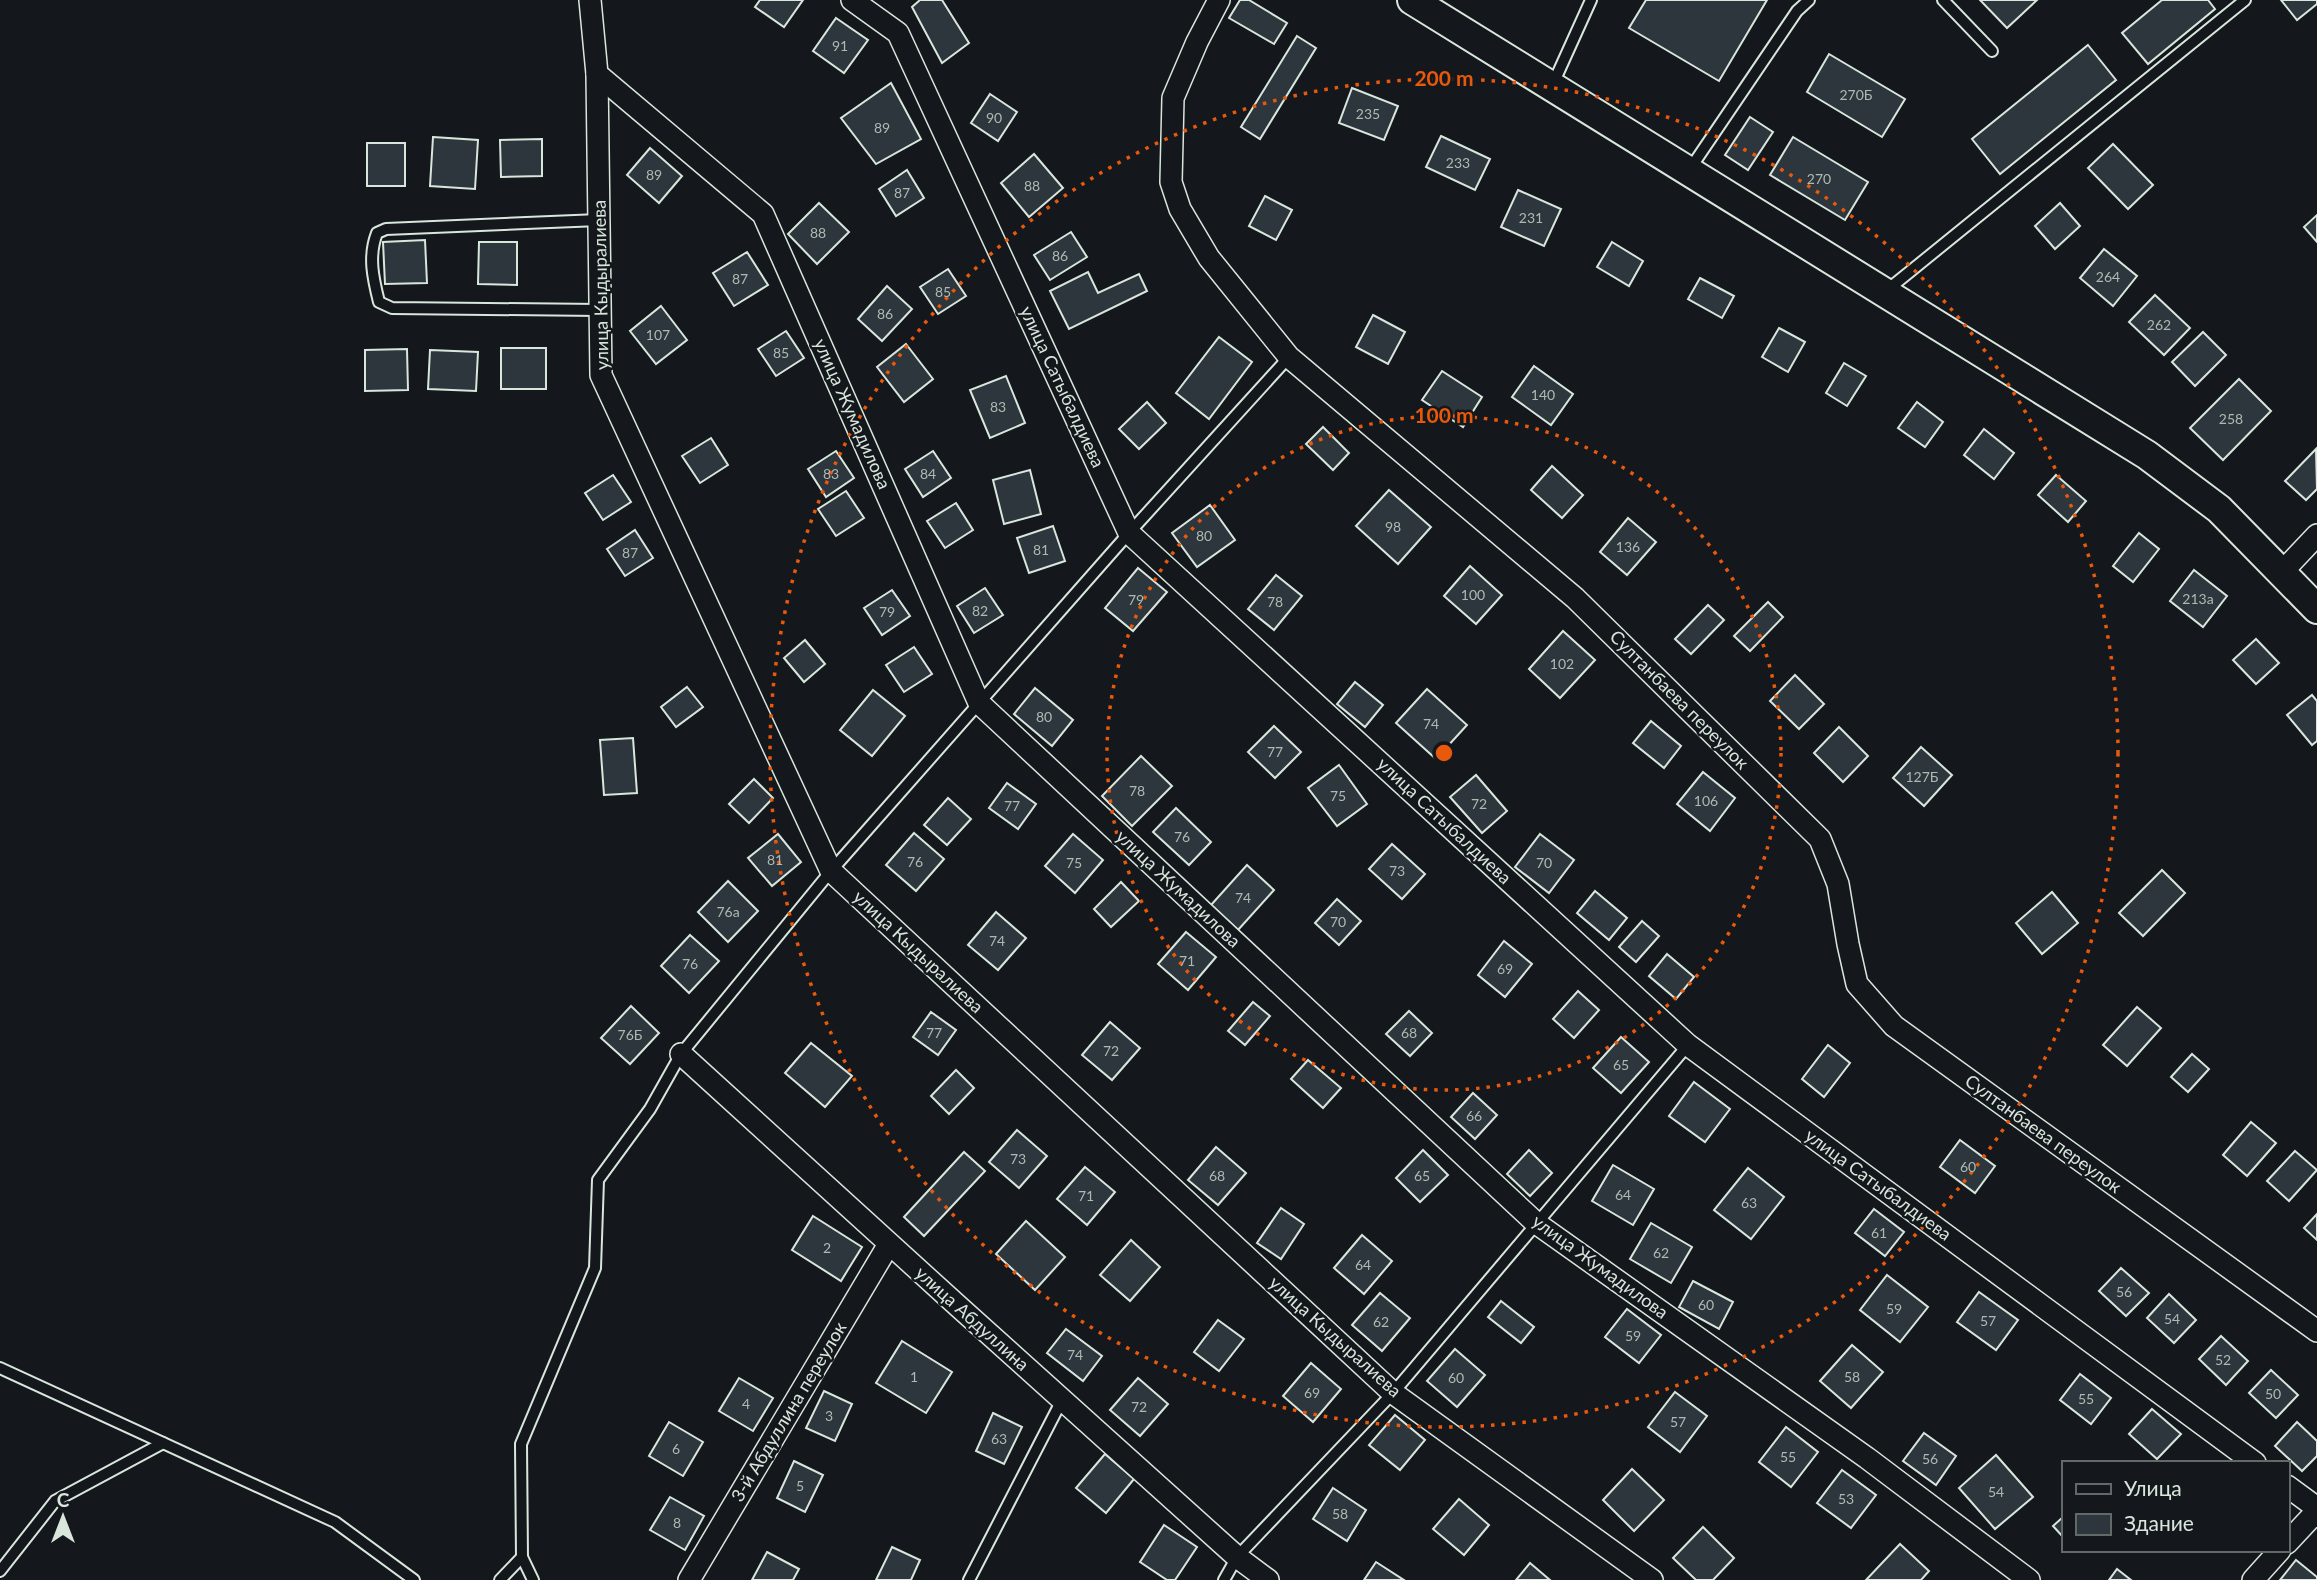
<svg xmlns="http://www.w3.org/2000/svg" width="2317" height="1580" font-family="Lato,sans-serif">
	<rect width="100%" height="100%" fill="#14181c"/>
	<g fill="#2c363c" stroke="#d8e6dc" stroke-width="2">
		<path d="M760,0H803L784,27L755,7Z"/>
		<path d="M920,0H942L969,43L942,63L912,7Z"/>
		<path d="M1240,0H1249L1287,23L1274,44L1229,18Z"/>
		<path d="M1646,0H1767L1719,81L1629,28Z"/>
		<path d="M1980,0H2037L2007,28Z"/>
		<path d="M2162,0H2208L2215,9L2148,64L2122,33Z"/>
		<path d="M2281,0H2317V4L2297,20Z"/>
		<path d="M836,18L868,40L844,73L813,51Z"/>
		<path d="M1297,36L1316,48L1260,139L1241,127Z"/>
		<path d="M2088,45L2116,80L2000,174L1972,139Z"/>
		<path d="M1829,54L1905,99L1882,137L1807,92Z"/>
		<path d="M891,83L921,139L876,164L841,118Z"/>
		<path d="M1352,88L1398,106L1384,140L1339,123Z"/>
		<path d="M990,94L1017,112L998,141L971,123Z"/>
		<path d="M1750,117L1773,132L1748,170L1725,155Z"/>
		<path d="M1441,136L1490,159L1475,190L1426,167Z"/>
		<path d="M433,137L478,140L475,189L430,186Z"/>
		<path d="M1793,137L1868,182L1845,220L1770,175Z"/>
		<path d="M542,139V176L501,177L500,140Z"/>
		<rect x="367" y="143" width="38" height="43"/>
		<path d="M2113,144L2153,185L2128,209L2088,168Z"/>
		<path d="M650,148L682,176L659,203L627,175Z"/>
		<path d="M1034,154L1063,188L1029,217L1001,183Z"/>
		<path d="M907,170L924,198L896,216L879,189Z"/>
		<path d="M1518,190L1561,209L1544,246L1501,227Z"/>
		<path d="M1265,196L1292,210L1276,240L1249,226Z"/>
		<path d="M819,203L849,232L817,264L788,234Z"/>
		<path d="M2060,203L2080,226L2055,249L2035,226Z"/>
		<path d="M2317,215V242L2304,227Z"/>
		<path d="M1071,232L1087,257L1050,280L1034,255Z"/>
		<path d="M425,240L427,283L385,284L383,242Z"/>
		<path d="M479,242H517V285L478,284Z"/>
		<path d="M1612,242L1643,261L1629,286L1597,267Z"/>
		<path d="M2104,249L2137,276L2113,306L2080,278Z"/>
		<path d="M747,252L768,285L734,306L713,273Z"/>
		<path d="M948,269L966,296L938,314L920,287Z"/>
		<path d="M1088,272L1098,293L1139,274L1147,291L1069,329L1050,291Z"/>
		<path d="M1700,278L1734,296L1722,318L1688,299Z"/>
		<path d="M887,286L912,309L882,341L858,319Z"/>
		<path d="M2155,295L2190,328L2164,355L2129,322Z"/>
		<path d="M661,306L687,340L656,364L630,331Z"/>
		<path d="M1373,315L1405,332L1388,364L1356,347Z"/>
		<path d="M1779,328L1805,342L1788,372L1762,357Z"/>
		<path d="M786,331L804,358L776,376L758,349Z"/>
		<path d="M2203,332L2226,355L2195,386L2172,362Z"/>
		<path d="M1219,337L1252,362L1209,419L1176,393Z"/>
		<path d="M906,344L933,379L904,402L877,367Z"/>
		<rect x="501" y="348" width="45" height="41"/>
		<path d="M407,349L408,390L365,391V350Z"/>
		<path d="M430,350L478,352L476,391L428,389Z"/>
		<path d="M1844,363L1866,376L1847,406L1826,393Z"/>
		<path d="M1534,366L1573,394L1551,425L1512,397Z"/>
		<path d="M1442,371L1482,397L1463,427L1422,400Z"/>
		<path d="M1006,376L1025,423L990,438L970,390Z"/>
		<path d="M2239,379L2271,411L2223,460L2190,428Z"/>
		<path d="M1147,402L1166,423L1139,449L1119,429Z"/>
		<path d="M1917,402L1943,422L1925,447L1898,428Z"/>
		<path d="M1323,427L1349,453L1333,470L1306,444Z"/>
		<path d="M1984,429L2014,453L1994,479L1964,455Z"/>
		<path d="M711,438L728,465L700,483L682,456Z"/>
		<path d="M2316,449L2317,489L2306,500L2285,481Z"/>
		<path d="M836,451L854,478L826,497L808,469Z"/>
		<path d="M933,451L951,478L923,497L905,469Z"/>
		<path d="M1552,466L1583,495L1562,518L1531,490Z"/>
		<path d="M1030,470L1041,514L1004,524L993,480Z"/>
		<path d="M613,475L631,502L603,520L585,493Z"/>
		<path d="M2056,475L2086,501L2068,522L2038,495Z"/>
		<path d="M1389,490L1431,527L1398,564L1356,526Z"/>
		<path d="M846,491L864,518L836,536L818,509Z"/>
		<path d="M956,503L973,530L945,548L927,521Z"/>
		<path d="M1210,505L1235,540L1197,567L1172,533Z"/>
		<path d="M1628,518L1656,542L1627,575L1600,552Z"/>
		<path d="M1053,526L1065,561L1029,573L1017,538Z"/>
		<path d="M635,530L653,558L625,576L607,549Z"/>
		<path d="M2139,533L2159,549L2133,582L2113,566Z"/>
		<path d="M1470,566L1502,595L1476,624L1444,596Z"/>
		<path d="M1138,568L1167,592L1133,631L1105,608Z"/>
		<path d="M2194,570L2227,596L2203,627L2170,601Z"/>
		<path d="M1276,575L1302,596L1274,630L1248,609Z"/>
		<path d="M985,588L1003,615L974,633L957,606Z"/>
		<path d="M892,590L910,616L882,635L864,608Z"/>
		<path d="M1768,602L1783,617L1750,651L1734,636Z"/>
		<path d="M1708,605L1724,620L1691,654L1675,639Z"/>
		<path d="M1563,631L1595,660L1560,698L1529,669Z"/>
		<path d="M2256,639L2279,663L2256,684L2233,660Z"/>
		<path d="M805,640L825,664L804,682L784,658Z"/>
		<path d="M914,647L932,674L904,692L886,665Z"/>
		<path d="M1795,675L1824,704L1799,729L1770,701Z"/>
		<path d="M1355,682L1383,705L1365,727L1337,704Z"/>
		<path d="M687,687L703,707L676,727L661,707Z"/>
		<path d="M1035,688L1073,720L1052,746L1014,714Z"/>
		<path d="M1427,689L1467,725L1436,759L1396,723Z"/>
		<path d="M873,690L905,716L872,756L840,730Z"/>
		<path d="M2312,695L2317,701V741L2312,745L2287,715Z"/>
		<path d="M1651,721L1681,746L1664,768L1633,743Z"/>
		<path d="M1274,726L1301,752L1275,778L1248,752Z"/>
		<path d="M1839,727L1868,756L1843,782L1814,753Z"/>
		<path d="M633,738L637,793L604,795L600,740Z"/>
		<path d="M1921,747L1952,775L1924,806L1893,778Z"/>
		<path d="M1141,756L1172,786L1132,826L1102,796Z"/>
		<path d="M1339,765L1367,804L1337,826L1308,788Z"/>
		<path d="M1703,772L1735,798L1710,831L1677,804Z"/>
		<path d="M1476,775L1507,811L1482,833L1450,797Z"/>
		<path d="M754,779L773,798L749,823L729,804Z"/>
		<path d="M1007,783L1036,804L1018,829L989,808Z"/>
		<path d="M948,798L971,819L947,845L924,825Z"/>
		<path d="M1176,808L1211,842L1189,865L1153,832Z"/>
		<path d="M914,833L944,859L916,891L886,865Z"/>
		<path d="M778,834L801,862L772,886L748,858Z"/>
		<path d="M1073,834L1103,860L1075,893L1045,866Z"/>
		<path d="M1540,834L1574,860L1549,893L1515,867Z"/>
		<path d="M1392,844L1425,874L1402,899L1369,869Z"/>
		<path d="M1247,865L1274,890L1238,930L1211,905Z"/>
		<path d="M2162,870L2185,893L2143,936L2119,913Z"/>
		<path d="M728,881L758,911L728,942L698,912Z"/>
		<path d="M1121,882L1139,901L1111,927L1094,909Z"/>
		<path d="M1595,891L1627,918L1609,940L1577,913Z"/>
		<path d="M2052,892L2078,923L2042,954L2016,923Z"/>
		<path d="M1337,899L1361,921L1339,945L1315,923Z"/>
		<path d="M996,912L1026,938L998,970L968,945Z"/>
		<path d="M1642,921L1659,936L1636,962L1619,947Z"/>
		<path d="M1186,932L1216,957L1188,990L1158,964Z"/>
		<path d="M690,935L719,961L689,993L661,966Z"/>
		<path d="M1504,941L1532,964L1505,997L1478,975Z"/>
		<path d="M1667,954L1694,977L1676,999L1649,976Z"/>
		<path d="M1578,991L1599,1010L1574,1038L1553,1019Z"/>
		<path d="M1253,1002L1270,1016L1245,1045L1228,1031Z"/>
		<path d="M631,1006L659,1033L630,1064L601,1038Z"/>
		<path d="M2137,1007L2161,1028L2127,1066L2103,1045Z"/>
		<path d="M1409,1011L1432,1033L1410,1056L1386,1034Z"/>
		<path d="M931,1012L956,1030L938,1055L913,1037Z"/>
		<path d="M1110,1022L1140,1048L1112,1080L1082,1055Z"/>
		<path d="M1621,1037L1649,1062L1621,1093L1593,1068Z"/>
		<path d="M811,1043L852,1076L825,1107L785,1073Z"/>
		<path d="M1828,1045L1850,1063L1824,1097L1802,1079Z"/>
		<path d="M2192,1054L2209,1069L2188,1092L2171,1077Z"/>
		<path d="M1308,1060L1341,1088L1323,1108L1291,1079Z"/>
		<path d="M956,1070L974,1088L949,1114L931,1096Z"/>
		<path d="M1694,1082L1730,1109L1705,1142L1669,1116Z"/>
		<path d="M1473,1093L1497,1115L1475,1139L1451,1117Z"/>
		<path d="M2251,1122L2276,1143L2247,1176L2223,1155Z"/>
		<path d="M1017,1130L1047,1156L1019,1188L989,1162Z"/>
		<path d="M1960,1140L1995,1166L1975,1193L1940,1167Z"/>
		<path d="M1216,1147L1246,1173L1218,1205L1188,1180Z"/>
		<path d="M1423,1150L1448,1175L1420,1202L1396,1178Z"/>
		<path d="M1529,1150L1552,1173L1530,1196L1507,1174Z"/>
		<path d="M2295,1151L2317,1170L2289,1201L2267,1181Z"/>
		<path d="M964,1152L985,1171L924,1236L904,1217Z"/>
		<path d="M1613,1165L1654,1189L1633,1225L1592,1201Z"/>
		<path d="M1085,1167L1115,1192L1087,1225L1057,1199Z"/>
		<path d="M1748,1168L1784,1197L1751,1239L1714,1210Z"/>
		<path d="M1281,1208L1304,1224L1281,1259L1257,1243Z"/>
		<path d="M1874,1209L1904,1232L1885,1256L1855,1233Z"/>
		<path d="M2317,1214V1240L2304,1228Z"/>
		<path d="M813,1216L862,1247L841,1281L792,1250Z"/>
		<path d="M1026,1221L1065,1257L1035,1290L996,1254Z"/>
		<path d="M1651,1223L1692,1247L1671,1283L1630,1259Z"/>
		<path d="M1362,1235L1392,1261L1364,1294L1334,1268Z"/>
		<path d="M1131,1240L1160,1267L1130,1301L1100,1275Z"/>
		<path d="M2121,1268L2149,1293L2126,1316L2099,1291Z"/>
		<path d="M1887,1275L1928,1307L1900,1342L1860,1310Z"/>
		<path d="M1693,1281L1733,1302L1719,1329L1679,1307Z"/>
		<path d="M1979,1292L2018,1320L1996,1350L1957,1322Z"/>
		<path d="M1380,1293L1410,1318L1382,1351L1352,1325Z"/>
		<path d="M2169,1294L2196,1320L2174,1343L2147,1318Z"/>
		<path d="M1501,1301L1534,1327L1521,1343L1488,1317Z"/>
		<path d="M1627,1309L1661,1335L1639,1363L1605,1337Z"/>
		<path d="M1218,1320L1244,1339L1219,1371L1194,1352Z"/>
		<path d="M1066,1329L1102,1356L1083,1381L1047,1353Z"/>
		<path d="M2221,1336L2248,1361L2226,1385L2199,1359Z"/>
		<path d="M902,1341L952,1372L926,1413L876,1383Z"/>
		<path d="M1852,1345L1883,1372L1851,1408L1820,1381Z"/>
		<path d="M1455,1349L1485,1375L1457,1407L1427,1381Z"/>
		<path d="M1311,1363L1341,1389L1313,1422L1283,1396Z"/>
		<path d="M2271,1370L2298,1395L2276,1418L2249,1393Z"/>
		<path d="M2080,1374L2111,1398L2091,1424L2060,1400Z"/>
		<path d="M739,1378L773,1398L753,1431L719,1411Z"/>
		<path d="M1138,1378L1168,1404L1140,1436L1110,1410Z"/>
		<path d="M824,1391L852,1404L835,1441L806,1428Z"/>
		<path d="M1675,1392L1707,1416L1680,1452L1648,1427Z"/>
		<path d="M2152,1409L2181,1434L2157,1459L2129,1434Z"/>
		<path d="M993,1413L1022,1427L1004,1464L976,1451Z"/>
		<path d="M1395,1415L1425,1440L1400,1470L1369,1445Z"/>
		<path d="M669,1422L703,1442L683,1476L649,1456Z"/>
		<path d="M2297,1422L2317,1441V1456L2302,1471L2275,1446Z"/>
		<path d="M1786,1427L1818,1452L1791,1487L1759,1462Z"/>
		<path d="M1924,1433L1956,1456L1936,1485L1903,1461Z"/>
		<path d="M1105,1454L1134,1479L1106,1513L1076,1488Z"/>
		<path d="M1996,1455L2033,1497L1995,1529L1959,1488Z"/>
		<path d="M794,1461L823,1475L805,1512L777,1498Z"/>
		<path d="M1632,1469L1664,1500L1634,1531L1603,1500Z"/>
		<path d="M1842,1470L1876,1495L1851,1528L1817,1503Z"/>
		<path d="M1333,1488L1366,1510L1347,1541L1313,1519Z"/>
		<path d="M670,1497L704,1516L685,1550L650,1530Z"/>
		<path d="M1459,1499L1489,1525L1464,1555L1433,1529Z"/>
		<path d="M2063,1517V1537L2053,1526Z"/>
		<path d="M1164,1525L1197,1547L1175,1580H1167L1140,1562Z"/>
		<path d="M1703,1527L1734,1558L1713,1580H1696L1673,1558Z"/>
		<path d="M1900,1544L1929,1571L1921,1580H1866Z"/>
		<path d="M892,1547L920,1560L911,1580H876Z"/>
		<path d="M767,1552L799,1569L793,1580H752Z"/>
		<path d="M2296,1560L2317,1577V1580H2280Z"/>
		<path d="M1376,1562L1404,1580H1364Z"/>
		<path d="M1530,1563L1550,1580H1516Z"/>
		<path d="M2117,1569L2131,1580H2109Z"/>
	</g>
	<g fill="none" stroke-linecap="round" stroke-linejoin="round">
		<defs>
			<g id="service">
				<path d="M1943,0L1992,51"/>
				<path d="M1553,84L1591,0"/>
				<path d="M1690,169L1797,11L1809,0"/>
				<path d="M599,220L386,229L377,233C368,256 373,278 379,302L392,308L600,310"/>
				<path d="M1886,291L2245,0"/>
				<path d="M0,1368L335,1522L414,1580"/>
				<path d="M0,1571L55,1501L163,1443"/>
				<path d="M500,1580L522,1557"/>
				<path d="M533,1580L522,1557L521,1444L595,1268L598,1180L650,1109L681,1054L831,871L1129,533L1289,357"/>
				<path d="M969,1580L1062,1400"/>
				<path d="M1224,1580L1237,1557L1393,1393L1688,1045"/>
			</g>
			<g id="minor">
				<path d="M590,0L597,74L763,214L979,703L1536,1223L1867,1458L2029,1580"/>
				<path d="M852,0L898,33L1129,533L1688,1045L2255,1463"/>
				<path d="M1219,0L1197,42L1173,98L1171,182L1180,209L1209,258L1289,357L1575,598L1820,839L1838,884L1848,944L1857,984L1894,1026L2317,1331"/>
				<path d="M597,74L601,375L831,871L1393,1393L1652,1580"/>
				<path d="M2282,572L2317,535"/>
				<path d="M681,1054L958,1306L1237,1557L1268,1580"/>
				<path d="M2287,1486L2317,1508"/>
				<path d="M2287,1543L2317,1511"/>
				<path d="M689,1580L889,1244"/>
				<path d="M2253,1580L2280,1550"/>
			</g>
			<path id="secondary" d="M1412,0L2147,455L2219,509L2317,609"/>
		</defs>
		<use href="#service" stroke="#d8e6dc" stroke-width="14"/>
		<use href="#minor" stroke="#d8e6dc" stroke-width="24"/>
		<use href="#secondary" stroke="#d8e6dc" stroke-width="32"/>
		<use href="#service" stroke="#14181c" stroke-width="10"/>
		<use href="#minor" stroke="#14181c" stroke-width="21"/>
		<use href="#secondary" stroke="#14181c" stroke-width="28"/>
	</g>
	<g fill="none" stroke="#e8590c" stroke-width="3.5" stroke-dasharray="3.5 7">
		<circle cx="1444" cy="753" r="337"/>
		<circle cx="1444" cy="753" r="674"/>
	</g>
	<g text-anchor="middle" stroke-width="5" stroke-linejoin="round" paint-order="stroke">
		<g font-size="14" fill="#adbab4">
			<text x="840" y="51">91</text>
			<text x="1856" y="100">270Б</text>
			<text x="1368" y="119">235</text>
			<text x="994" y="123">90</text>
			<text x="882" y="133">89</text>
			<text x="1458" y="168">233</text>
			<text x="654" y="180">89</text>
			<text x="1819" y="184">270</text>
			<text x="1032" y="191">88</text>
			<text x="902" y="198">87</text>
			<text x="1531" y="223">231</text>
			<text x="818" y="238">88</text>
			<text x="1060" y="261">86</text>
			<text x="2108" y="282">264</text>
			<text x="740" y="284">87</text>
			<text x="943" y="297">85</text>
			<text x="885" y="319">86</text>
			<text x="2159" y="330">262</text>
			<text x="658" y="340">107</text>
			<text x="781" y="358">85</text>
			<text x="1543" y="400">140</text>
			<text x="998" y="412">83</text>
			<text x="2231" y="424">258</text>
			<text x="831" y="479">83</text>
			<text x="928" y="479">84</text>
			<text x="1393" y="532">98</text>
			<text x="1204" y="541">80</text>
			<text x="1628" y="552">136</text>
			<text x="1041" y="555">81</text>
			<text x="630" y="558">87</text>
			<text x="1473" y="600">100</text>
			<text x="2198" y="604">213а</text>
			<text x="1136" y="605">79</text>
			<text x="1275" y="607">78</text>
			<text x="980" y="616">82</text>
			<text x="887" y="617">79</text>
			<text x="1562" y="669">102</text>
			<text x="1044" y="722">80</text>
			<text x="1431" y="729">74</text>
			<text x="1275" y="757">77</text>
			<text x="1922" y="782">127Б</text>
			<text x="1137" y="796">78</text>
			<text x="1338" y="801">75</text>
			<text x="1706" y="806">106</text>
			<text x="1479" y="809">72</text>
			<text x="1012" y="811">77</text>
			<text x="1182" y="842">76</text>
			<text x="775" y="865">81</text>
			<text x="915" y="867">76</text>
			<text x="1074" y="868">75</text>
			<text x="1544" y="868">70</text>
			<text x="1397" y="876">73</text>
			<text x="1243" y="903">74</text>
			<text x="728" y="917">76а</text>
			<text x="1338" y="927">70</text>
			<text x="997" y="946">74</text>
			<text x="1187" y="966">71</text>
			<text x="690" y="969">76</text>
			<text x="1505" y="974">69</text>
			<text x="934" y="1038">77</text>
			<text x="1409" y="1038">68</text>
			<text x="630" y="1040">76Б</text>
			<text x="1111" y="1056">72</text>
			<text x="1621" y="1070">65</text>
			<text x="1474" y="1121">66</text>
			<text x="1018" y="1164">73</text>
			<text x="1968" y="1172">60</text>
			<text x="1217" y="1181">68</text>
			<text x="1422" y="1181">65</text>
			<text x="1623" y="1200">64</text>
			<text x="1086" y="1201">71</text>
			<text x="1749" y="1208">63</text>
			<text x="1879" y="1238">61</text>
			<text x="827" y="1253">2</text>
			<text x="1661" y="1258">62</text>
			<text x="1363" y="1270">64</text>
			<text x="2124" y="1297">56</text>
			<text x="1706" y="1310">60</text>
			<text x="1894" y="1314">59</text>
			<text x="2172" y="1324">54</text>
			<text x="1988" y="1326">57</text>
			<text x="1381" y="1327">62</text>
			<text x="1633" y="1341">59</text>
			<text x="1075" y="1360">74</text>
			<text x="2223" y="1365">52</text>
			<text x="914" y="1382">1</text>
			<text x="1852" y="1382">58</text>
			<text x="1456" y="1383">60</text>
			<text x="1312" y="1398">69</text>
			<text x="2273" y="1399">50</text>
			<text x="2086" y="1404">55</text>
			<text x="746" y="1409">4</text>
			<text x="1139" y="1412">72</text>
			<text x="829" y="1421">3</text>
			<text x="1678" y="1427">57</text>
			<text x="999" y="1444">63</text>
			<text x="676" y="1454">6</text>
			<text x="1788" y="1462">55</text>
			<text x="1930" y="1464">56</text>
			<text x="800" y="1491">5</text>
			<text x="1996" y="1497">54</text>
			<text x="1846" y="1504">53</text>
			<text x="1340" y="1519">58</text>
			<text x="677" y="1528">8</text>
		</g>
		<g font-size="18" fill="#d8e6dc" stroke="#14181c">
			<text transform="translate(601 285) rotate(-91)" y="6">улица Кыдыралиева</text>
			<text transform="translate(1062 387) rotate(65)" y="6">улица Сатыбалдиева</text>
			<text transform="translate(852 414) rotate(66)" y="6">улица Жумадилова</text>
			<text transform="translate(1679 700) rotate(45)" y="6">Султанбаева переулок</text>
			<text transform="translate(1444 821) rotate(43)" y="6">улица Сатыбалдиева</text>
			<text transform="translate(1178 889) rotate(43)" y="6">улица Жумадилова</text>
			<text transform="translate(918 952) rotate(43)" y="6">улица Кыдыралиева</text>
			<text transform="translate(2043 1134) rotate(36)" y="6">Султанбаева переулок</text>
			<text transform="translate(1878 1185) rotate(36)" y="6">улица Сатыбалдиева</text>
			<text transform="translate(1600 1267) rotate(36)" y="6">улица Жумадилова</text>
			<text transform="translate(972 1319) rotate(42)" y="6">улица Абдуллина</text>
			<text transform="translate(1335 1337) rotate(42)" y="6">улица Кыдыралиева</text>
			<text transform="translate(789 1412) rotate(-59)" y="6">3-й Абдуллина переулок</text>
		</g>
	</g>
	<circle cx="1444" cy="753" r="10" fill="#e8590c" stroke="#14181c" stroke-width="3.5"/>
	<g font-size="21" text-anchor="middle" font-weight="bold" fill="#e8590c" stroke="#14181c" stroke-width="5" stroke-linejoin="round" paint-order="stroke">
		<text x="1444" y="86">200 m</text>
		<text x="1444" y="423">100 m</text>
	</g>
	<rect x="2062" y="1461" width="228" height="91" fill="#14181c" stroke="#626a69" stroke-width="2"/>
	<rect x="2076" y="1484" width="35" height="10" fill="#14181c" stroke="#626a69" stroke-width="2"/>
	<text x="2124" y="1496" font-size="21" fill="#d8e6dc">Улица</text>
	<rect x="2076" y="1514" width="35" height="21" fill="#2c363c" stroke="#626a69" stroke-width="2"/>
	<text x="2124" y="1531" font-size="21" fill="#d8e6dc">Здание</text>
	<g transform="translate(63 1517)" stroke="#14181c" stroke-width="5" paint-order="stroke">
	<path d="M0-5L12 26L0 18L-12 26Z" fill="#d8e6dc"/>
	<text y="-10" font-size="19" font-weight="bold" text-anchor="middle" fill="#d8e6dc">С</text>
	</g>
</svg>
